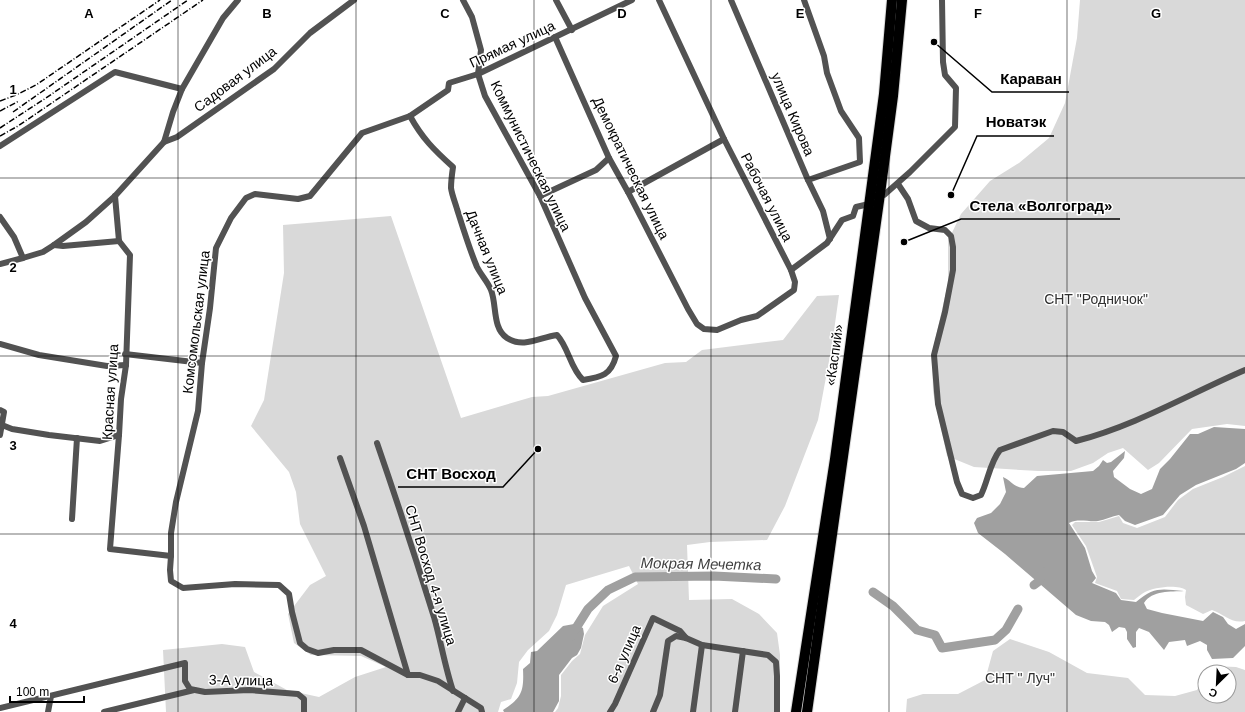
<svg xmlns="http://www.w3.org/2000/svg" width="1245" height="712" font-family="Arial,sans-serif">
	<rect width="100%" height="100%" fill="#fff"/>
	<g fill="#d9d9d9">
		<path d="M1080,0H1245V426L1227,424L1192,429L1159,463L1148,470L1123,448L1108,453L1093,463L1071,471H1038L974,467L947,456L933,392L932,354L948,283V241L961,214L990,181L1019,163L1049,138L1065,103L1077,38Z"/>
		<path d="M391,216L461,418L532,397L548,396L665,363L686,362L702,350L783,340L817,296L839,295L832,345L818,420L785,506L767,540L710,542L687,545L689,600L732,599L759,614L777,633L780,655L779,712H555L558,708L561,696V675L572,661L580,654L585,635L603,606L638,584L629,566L566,585L557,615L549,631L528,650L519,662L517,683L511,699L501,702L498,712H166L163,650L222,644L245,647L254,672L287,690L319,697L355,677L386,667L361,656L311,655L294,643L288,614L310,585L326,576L300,524L296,492L289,472L251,426L264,400L284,273L283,225Z"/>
		<path d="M1245,466V621C1231,624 1224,614 1212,610L1203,614L1186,605L1185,597L1186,590C1178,584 1154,587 1145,592C1141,594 1138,597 1134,600L1121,599L1117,591L1095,583L1097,577L1086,546L1072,525L1075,522H1099L1119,516L1123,523L1137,528L1165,517L1178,500L1193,489L1223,477Z"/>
		<path d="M1010,639L1049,652L1087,673L1128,678L1145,695L1175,696L1197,690L1205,675V696H1229V672H1207L1212,666L1236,667L1245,670V712H906L907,699L923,694H958L985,680L993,651Z"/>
	</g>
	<g fill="#a0a0a0">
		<path d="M1214,427L1245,429V463L1236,469L1196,485L1180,495L1163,515L1135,525L1125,521L1119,515C1112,516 1105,520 1098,521C1088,522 1078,518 1069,523L1085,548L1092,571L1096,578L1092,583L1116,593L1121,600L1136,602C1154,586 1162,589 1184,591C1171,592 1152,590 1144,603L1147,609L1162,613L1203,621L1213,612L1223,617L1228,624L1236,629L1245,624V646L1233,658L1212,659L1207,650V645L1200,641L1187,646L1185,640L1169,642L1164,650L1149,632L1139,628L1136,632V647L1133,648L1127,639V632L1125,628L1119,627L1112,632L1109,625L1105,622L1091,621L1076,615L1005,554L978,533L974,523L977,518L991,513L1000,504L1006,492L1003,477C1012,481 1013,487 1024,488L1037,476L1093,471L1099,466L1103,460L1107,463L1111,462L1125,451L1124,458L1113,471L1114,477L1130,489L1141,494L1152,489L1160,469L1170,459L1190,434H1198Z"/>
		<path d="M574,624L583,628L584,634L581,648L577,655L572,658L559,675V701L553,712H504L503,710C522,698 524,691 523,669L530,663L531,652L537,651L563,626Z"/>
	</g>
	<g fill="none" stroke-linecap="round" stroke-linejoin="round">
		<g stroke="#a0a0a0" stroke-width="9">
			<path d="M1034,585L1038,582L1043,572"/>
			<path d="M873,592L893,606L917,630L935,635L942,648L995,640L1006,630L1018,609"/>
			<path d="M571,636L588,609L608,590L635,577L714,576L776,579"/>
		</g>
		<defs>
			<g id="trunk">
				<path d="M796,712L835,459L884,94L892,0"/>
				<path d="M807,712L880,194L893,96L902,0"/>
			</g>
		</defs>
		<use href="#trunk" stroke="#dbdbdb" stroke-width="12"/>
		<g stroke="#525252" stroke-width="6">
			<path d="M556,0L572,30"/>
			<path d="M731,0L808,180L823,211L830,239"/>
			<path d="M804,0L824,56L827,73L841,111L859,138L860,162L808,180"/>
			<path d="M555,37L609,158L628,192L688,309L697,324L704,329L717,330L741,320L757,316L794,290L795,282L791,270L724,139L659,0"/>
			<path d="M410,116C422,138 434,150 453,167C452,174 451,181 451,188C452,195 455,202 457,209C463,228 469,248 477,267C481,275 488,282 491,290C497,305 492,328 507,338C524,349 540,337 557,335C569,348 570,368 583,380C602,377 611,375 616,356L585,298L540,196L485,96L478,74L481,50L472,17L463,0"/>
			<path d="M164,142L177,137L274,69L310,33L354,0"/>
			<path d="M0,146L115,72L182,89"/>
			<path d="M898,184L908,199L916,221L929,228L945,230L951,236L953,247V270L945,312L934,355L938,404L957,482L962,494L973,498L981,495C988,481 990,462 1000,450L1053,431L1063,432L1076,441C1135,426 1189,394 1245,370"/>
			<path d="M628,192L724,139"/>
			<path d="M880,194L884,195L910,172L955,127L956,88L945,75L943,62L942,0"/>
			<path d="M115,196L119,241L130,255L126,365L121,399L119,435L110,549L171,556"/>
			<path d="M540,196L596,170L609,158"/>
			<path d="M0,217L14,237L23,258"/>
			<path d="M54,245L63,246L119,241"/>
			<path d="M0,264L23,258L43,252L54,245L86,222L115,196L164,142L173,112L182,89L223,18L238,0"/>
			<path d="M791,270L827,243L842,220L853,216L856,207L869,204"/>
			<path d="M0,344L39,355L107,366L126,365"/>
			<path d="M125,354L202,363"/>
			<path d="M0,410L4,412L0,435"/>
			<path d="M2,425L12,429L49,435L100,441L119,435"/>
			<path d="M377,443C397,501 416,559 434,617C441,642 445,667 453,691"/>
			<path d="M340,458L364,526L408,675"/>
			<path d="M72,519L77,438"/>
			<path d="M0,708L185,663V681L190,689L205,692L249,690L298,694L304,699V712"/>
			<path d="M48,712L51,696"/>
			<path d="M104,712L194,690"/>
			<path d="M458,712L465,698"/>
			<path d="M482,712L481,708L438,681L420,675H408L361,650H334L318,653L307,649L300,643L292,612L289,594L279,585L235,584L183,588L171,581L170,570L171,556V533L176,502L198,411L202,363L210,308L216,248L231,218L246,198L255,194L298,199L310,196L362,133L410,116L448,90L449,83L478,74L632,0"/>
			<path d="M610,712L615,704L653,618L680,631L686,638"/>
			<path d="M653,712L660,695L668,641L676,636L686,638L702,645L768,655L776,662L777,676V712"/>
			<path d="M693,712L702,645"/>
			<path d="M735,712L743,651"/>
		</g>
		<use href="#trunk" stroke="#000" stroke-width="10"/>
		<g stroke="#000" stroke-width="1.5" stroke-dasharray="6 2 1 2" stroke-linecap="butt">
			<path d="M0,101L16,95L36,85L160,0"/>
			<path d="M0,111L19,101"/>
			<path d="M13,112L172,0"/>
			<path d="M0,128L46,98L188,0"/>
			<path d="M0,136L18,126L203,0"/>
		</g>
	</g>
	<path fill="none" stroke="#000" stroke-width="1" stroke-opacity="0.55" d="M178,0V712M356,0V712M534,0V712M711,0V712M889,0V712M1067,0V712M0,178H1245M0,356H1245M0,534H1245"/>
	<g text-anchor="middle" stroke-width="3" stroke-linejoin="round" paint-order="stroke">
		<g font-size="14" fill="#000" stroke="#fff">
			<text transform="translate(512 44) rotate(-25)" y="5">Прямая улица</text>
			<text transform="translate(235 79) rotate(-37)" y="5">Садовая улица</text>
			<text transform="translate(793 114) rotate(67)" y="5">улица Кирова</text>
			<text transform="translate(531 156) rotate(64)" y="5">Коммунистическая улица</text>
			<text transform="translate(631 168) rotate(64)" y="5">Демократическая улица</text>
			<text transform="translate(767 197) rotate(63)" y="5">Рабочая улица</text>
			<text transform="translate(487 252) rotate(68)" y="5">Дачная улица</text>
			<text transform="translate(196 322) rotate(-83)" y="5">Комсомольская улица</text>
			<text transform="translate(834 355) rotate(-82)" y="5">«Каспий»</text>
			<text transform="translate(110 392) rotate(-86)" y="5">Красная улица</text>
			<text transform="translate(431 575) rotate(73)" y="5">СНТ Восход 4-я улица</text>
			<text transform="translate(624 654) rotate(-66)" y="5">6-я улица</text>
			<text transform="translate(241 680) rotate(1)" y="5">3-А улица</text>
		</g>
		<g font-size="14" fill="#303030" stroke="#fff">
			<text x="1096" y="304">СНТ "Родничок"</text>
			<text x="1020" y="683">СНТ " Луч"</text>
		</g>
		<g font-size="15" font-style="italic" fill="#414141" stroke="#fff">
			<text transform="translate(701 564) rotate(1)" y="5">Мокрая Мечетка</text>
		</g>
	</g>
	<g font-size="13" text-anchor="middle" font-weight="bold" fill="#000" stroke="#fff" stroke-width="3" stroke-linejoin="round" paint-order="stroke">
		<text x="89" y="18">A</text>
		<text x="267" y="18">B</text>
		<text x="445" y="18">C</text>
		<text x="622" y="18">D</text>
		<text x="800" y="18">E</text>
		<text x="978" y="18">F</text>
		<text x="1156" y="18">G</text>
		<text x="13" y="94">1</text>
		<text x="13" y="272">2</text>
		<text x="13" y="450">3</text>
		<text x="13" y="628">4</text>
	</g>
	<path fill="none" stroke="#000" stroke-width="1.5" d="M934 42L992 92H1069M951 195L977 136H1054M904 242L961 219H1120M538 449L503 487H398"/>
	<g fill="#000" stroke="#fff" stroke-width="1.5">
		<circle cx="934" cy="42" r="4"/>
		<circle cx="951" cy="195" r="4"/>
		<circle cx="904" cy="242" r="4"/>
		<circle cx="538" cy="449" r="4"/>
	</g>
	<g font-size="15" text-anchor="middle" font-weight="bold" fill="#000" stroke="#fff" stroke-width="3" stroke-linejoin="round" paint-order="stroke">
		<text x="1031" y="84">Караван</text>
		<text x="1016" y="127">Новатэк</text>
		<text x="1041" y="211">Стела «Волгоград»</text>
		<text x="451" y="479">СНТ Восход</text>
	</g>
	<g transform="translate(1217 684) rotate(204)"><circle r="19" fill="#ffffff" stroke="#999999"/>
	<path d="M0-3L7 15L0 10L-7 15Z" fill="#000000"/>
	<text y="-6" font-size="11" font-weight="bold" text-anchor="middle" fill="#000000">С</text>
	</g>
	<path d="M10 696v6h74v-6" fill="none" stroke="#000000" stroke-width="2"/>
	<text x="16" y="696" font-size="12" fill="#000000" stroke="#ffffff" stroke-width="3" paint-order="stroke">100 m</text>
</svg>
